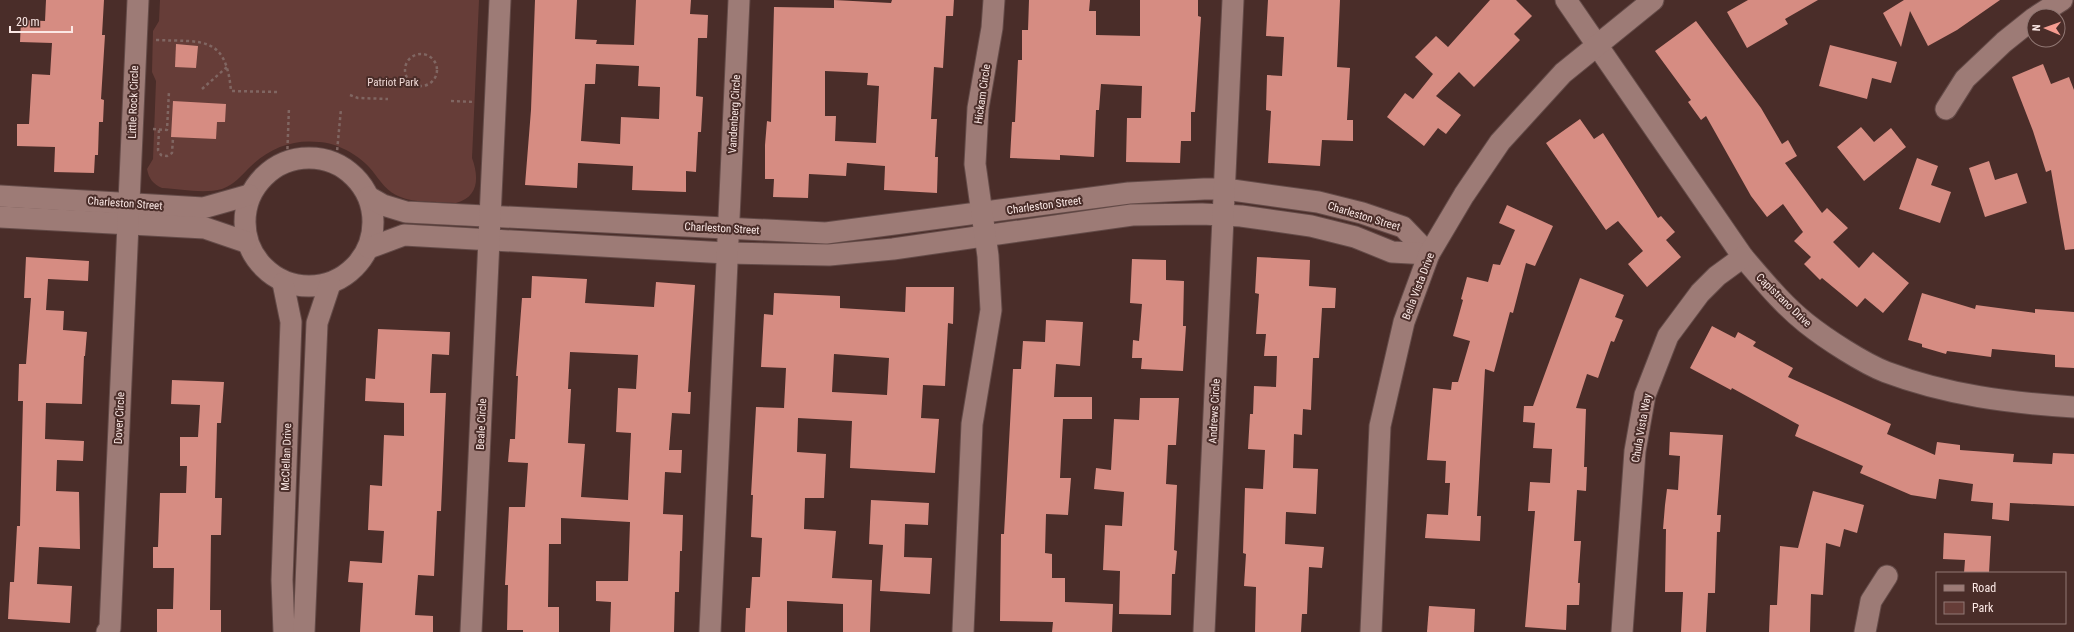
<svg xmlns="http://www.w3.org/2000/svg" width="2074" height="632" font-family="'Roboto Condensed',sans-serif">
	<rect width="100%" height="100%" fill="#4a2d29"/>
	<path fill="#663d38" d="M160,0H479L472,158C479,177 479,197 456,203C437,201 413,204 396,195C384,189 378,177 369,167C357,154 337,143 319,142C293,139 269,148 250,167C241,176 235,184 222,189C204,194 180,189 162,188C153,184 149,179 147,169L153,159L156,81L152,72L153,31L159,21Z"/>
	<g fill="#d68c82" fill-rule="evenodd">
		<path d="M46,0H104L102,35H105L101,99L104,100L103,122H99L98,155H95L94,173L54,172L55,147L17,146V124H29L32,74L50,75L52,43L20,42L21,20L45,21Z"/>
		<path d="M535,0H577L575,39L597,40L596,44L634,45L636,0H691L690,14L708,15L707,38H698L696,96L703,97L701,132H698L696,172L686,171V192L632,190L633,166L578,163L577,188L525,185L531,110ZM596,64L639,66L638,86L660,87L659,119L621,117L620,144L581,141L585,84H595Z"/>
		<path d="M834,0L891,3L892,0H954L953,16H946L943,68L934,67L931,119H937L935,157H938L937,193L884,190L885,166L847,163L846,176L809,174L808,198L773,197L774,179H765V145L767,121L771,122L774,7L834,8ZM825,71L868,73L867,85L879,86L876,143L835,141L836,116H825Z"/>
		<path d="M1029,0H1090L1089,11H1096V35L1140,36V0H1198V16L1201,17L1195,112H1191V141H1181L1180,163L1126,162L1127,118H1141L1142,86L1101,84L1099,110H1096L1094,157L1060,155V160L1010,158L1012,122H1015L1018,60H1022V30H1028Z"/>
		<path d="M1268,0H1340L1337,67L1350,68L1347,120H1353V141L1322,140L1320,166L1268,163L1271,111L1266,110L1267,75L1282,76L1284,37L1266,36Z"/>
		<path d="M1490,0H1516L1532,16L1514,34L1520,40L1474,87L1459,72L1436,96L1461,115L1446,134L1438,128L1424,146L1387,117L1405,93L1413,99L1433,74L1415,57L1436,36L1448,47Z"/>
		<path d="M1748,0H1818L1785,19L1788,24L1747,48L1727,12Z"/>
		<path d="M1904,0H2000L1957,30L1928,46L1910,11L1901,47L1883,13Z"/>
		<path d="M1696,21L1761,108L1782,144L1788,140L1797,156L1785,163L1822,213L1827,208L1848,228L1833,242L1859,268L1873,252L1909,283L1883,313L1865,298L1857,307L1822,278L1820,280L1804,264L1811,257L1794,241L1803,232L1783,204L1767,217L1751,196L1706,116L1701,120L1688,102L1691,100L1655,51Z"/>
		<path d="M176,44L198,46L196,68L175,67Z"/>
		<path d="M1830,45L1897,62L1891,83L1872,78L1867,99L1819,86Z"/>
		<path d="M2043,64L2051,84L2069,77L2074,90V249L2065,250L2051,170L2046,172L2033,131L2012,77Z"/>
		<path d="M173,101L226,104L225,122H217L216,139L171,137Z"/>
		<path d="M1580,119L1594,139L1603,133L1658,218L1661,216L1675,232L1666,240L1681,257L1647,287L1628,264L1643,251L1618,221L1606,230L1546,143Z"/>
		<path d="M1861,127L1874,142L1891,128L1906,147L1864,181L1837,147Z"/>
		<path d="M1917,158L1938,166L1931,185L1951,192L1940,223L1899,209Z"/>
		<path d="M1989,161L1995,180L2017,173L2027,203L1985,217L1969,168Z"/>
		<path d="M1507,205L1553,226L1535,266L1526,263L1513,313L1510,312L1494,372L1485,369L1477,516H1481L1480,541L1425,538L1427,514L1448,515L1450,483H1445L1446,461L1427,460L1433,388L1451,390L1452,382H1458L1470,341L1453,336L1463,300L1461,299L1467,277L1488,282L1493,264L1500,265L1515,230L1499,223Z"/>
		<path d="M26,257L89,261L88,281L48,279L46,310L64,311L63,330L87,332L85,356H84L82,404L46,403L45,439L84,441L83,461L57,460L56,491L79,492L80,549L39,547L37,584L72,586L70,623L8,619L10,582H14L17,526H20L23,401H18L19,364H26L31,298H24Z"/>
		<path d="M1257,257L1310,260L1309,286L1336,288L1335,308H1322L1319,358H1313L1311,410L1303,409L1302,435L1294,434L1293,468L1318,469L1316,514L1286,512L1285,544L1324,547L1322,568L1309,567L1307,614H1302L1301,632H1255L1256,587L1244,586L1246,554L1243,553L1245,488L1263,489L1265,450L1248,449L1250,414H1253L1254,386L1276,387L1277,356H1264L1266,334H1256L1259,294L1255,293Z"/>
		<path d="M1132,259L1166,260V280L1184,281L1183,326H1186L1183,371L1141,369L1142,358H1132L1133,340L1139,341L1142,304L1130,303Z"/>
		<path d="M532,276L587,279L585,303L654,307L656,282L695,285L688,392H691L690,414L672,413L669,450H682L681,473L665,472L663,514L683,515L682,551H680L679,592H675L674,632H610L611,602L596,601V581H628L630,522L561,518V544H549L548,607H559V632H523V630H507L508,585H505L509,507H525L528,463L508,462L510,439H515L518,376H516L522,298H531ZM570,352L638,355L636,389L618,388L616,432L631,433L628,500L581,497L585,444L568,443L571,389H568Z"/>
		<path d="M1580,278L1624,295L1615,317L1623,320L1614,342L1611,341L1598,378L1587,374L1576,408L1586,409L1584,467H1587L1586,491L1577,490L1574,541H1581L1578,583H1580L1579,605H1567L1566,630L1525,627L1535,511H1528L1530,482L1550,483L1552,449L1533,448L1535,423L1523,422L1524,406H1533Z"/>
		<path d="M906,287H954L953,324L948,323L945,386L923,385L921,418L939,419L935,473L850,468L852,421L798,418L797,452L826,454L824,498H805L804,529L836,531L832,578L872,580L870,632H843V604L787,601V632H745L746,608H750L752,577H760L762,538L751,537L753,495H751L756,407L784,408L786,368L761,367L764,314L773,315L774,293L840,296V308L905,312ZM834,354L889,358L887,395L832,392Z"/>
		<path d="M1922,293L1975,309L1976,305L2035,313V309L2074,312V368L2055,367V355L1992,349L1991,357L1947,351L1946,354L1922,347V344L1908,340Z"/>
		<path d="M1046,320L1083,322L1080,366L1056,364L1054,397H1092V419H1063L1060,478H1071L1068,515L1046,514L1045,553L1052,554V578H1065V602L1113,604L1112,632H1052L1053,622L1000,621L1001,534H1004L1013,369H1021L1023,341L1045,342Z"/>
		<path d="M1712,326L1735,338L1738,332L1756,342L1753,346L1793,368L1788,377L1891,424L1887,434L1935,455L1937,442L1960,445V450L2014,454L2013,462L2052,464L2053,453L2074,454V506L2010,503L2009,521L1992,519L1993,503L1971,501L1973,484L1939,479L1936,499L1911,495L1860,473L1863,466L1795,436L1799,425L1732,388L1731,390L1690,368Z"/>
		<path d="M378,329L450,332L449,355L432,354L430,393H446L441,511H437L434,576L418,575L415,615L433,616V632H360L363,583L348,582L350,561L382,563L384,531L368,530L370,485L382,486L384,435L404,436V403L365,401L366,378L375,379Z"/>
		<path d="M172,380L224,382L221,423H217L215,498H222L221,535H211L210,610H221V632H157V609H173L174,568H153V547H158L160,493H186L187,466H180V437H198L200,405L171,404Z"/>
		<path d="M1140,398H1179L1176,445H1168L1166,484L1177,485L1174,550L1177,551L1175,574H1172L1171,615L1119,614L1120,571L1103,570L1105,525L1122,526L1124,492L1094,489L1096,468L1111,470L1114,419L1139,420Z"/>
		<path d="M1670,432L1723,435L1717,515H1721L1720,532H1717L1715,593H1708L1706,632H1681L1683,592H1665L1666,529H1663L1665,505L1667,489L1678,490L1680,456L1669,455Z"/>
		<path d="M1813,491L1864,505L1857,533L1844,529L1840,547L1826,543L1823,595L1811,594L1810,632H1769L1770,605H1777L1780,546L1798,548Z"/>
		<path d="M871,500L929,503L928,525L905,524L904,557L932,558L930,594L880,591L883,545L869,544Z"/>
		<path d="M1944,533L1991,536L1989,573H1964L1965,560L1943,559Z"/>
		<path d="M1429,606L1475,609L1474,632H1427Z"/>
	</g>
	<g fill="none" stroke-linecap="round" stroke-linejoin="round">
		<defs>
			<g id="minor">
				<path d="M1566,0L1743,257C1763,280 1782,304 1806,323C1826,339 1863,363 1886,372C1947,395 2010,403 2074,407"/>
				<path d="M2037,16L2062,0"/>
				<path d="M1946,109L1965,79L2004,42L2034,18"/>
				<circle cx="309" cy="222" r="64"/>
				<path d="M0,196L203,208L249,195"/>
				<path d="M369,197L383,205L406,212L826,233L1129,193L1204,189H1225L1318,202L1362,213L1403,227L1429,254"/>
				<path d="M0,217L205,228L246,242"/>
				<path d="M369,248L404,235L727,253L829,255L893,249L1132,215L1202,214L1241,216L1311,226L1355,237L1392,252L1429,254"/>
				<path d="M283,283L291,322L282,580L284,632"/>
				<path d="M107,632L110,628L138,0"/>
				<path d="M304,632L317,323L330,284"/>
				<path d="M471,632L500,0"/>
				<path d="M710,632L739,0"/>
				<path d="M963,632L972,424L991,310L988,256L975,164L978,108L992,28L994,0"/>
				<path d="M1204,632L1233,0"/>
				<path d="M1371,632L1380,426L1404,322L1429,254L1464,195L1500,142L1563,73L1653,0"/>
				<path d="M1622,632L1635,451L1645,395L1668,336L1700,293L1717,276L1743,257"/>
				<path d="M1865,632L1871,601L1887,576"/>
			</g>
		</defs>
		<use href="#minor" stroke="#644b48" stroke-width="23"/>
		<g stroke="#806662" stroke-width="2.5" stroke-dasharray="3 3" stroke-linecap="butt">
			<path d="M156,40C203,42 226,35 231,91L280,92"/>
			<circle cx="421" cy="70" r="16"/>
			<path d="M202,89L227,67"/>
			<path d="M350,95L358,98L388,99"/>
			<path d="M451,101L475,102"/>
			<path d="M153,129L167,130L169,91"/>
			<path d="M159,130L158,150L161,155L167,156L172,153L173,138"/>
			<path d="M287,161L289,107"/>
			<path d="M336,162L341,109"/>
		</g>
		<use href="#minor" stroke="#9d7b76" stroke-width="21"/>
	</g>
	<g text-anchor="middle" stroke-width="4" stroke-linejoin="round" paint-order="stroke">
		<g font-size="11" fill="#f0dad7" stroke="#4a2d29">
			<text x="393" y="86">Patriot Park</text>
		</g>
		<g font-size="11" fill="#fbe8e5" stroke="#4a2d29">
			<text transform="translate(982 94) rotate(-82)" y="4">Hickam Circle</text>
			<text transform="translate(133 102) rotate(-88)" y="4">Little Rock Circle</text>
			<text transform="translate(734 114) rotate(-87)" y="4">Vandenberg Circle</text>
			<text transform="translate(125 203) rotate(4)" y="4">Charleston Street</text>
			<text transform="translate(1044 205) rotate(-8)" y="4">Charleston Street</text>
			<text transform="translate(1364 216) rotate(17)" y="4">Charleston Street</text>
			<text transform="translate(722 228) rotate(3)" y="4">Charleston Street</text>
			<text transform="translate(1418 286) rotate(-69)" y="4">Bella Vista Drive</text>
			<text transform="translate(1784 300) rotate(44)" y="4">Capistrano Drive</text>
			<text transform="translate(1214 411) rotate(-87)" y="4">Andrews Circle</text>
			<text transform="translate(119 418) rotate(-87)" y="4">Dover Circle</text>
			<text transform="translate(481 424) rotate(-87)" y="4">Beale Circle</text>
			<text transform="translate(1641 428) rotate(-80)" y="4">Chula Vista Way</text>
			<text transform="translate(286 457) rotate(-88)" y="4">McClellan Drive</text>
		</g>
	</g>
	<rect x="1936" y="572" width="130" height="52" fill="#4a2d29" stroke="#917874"/>
	<rect x="1944" y="585" width="20" height="6" fill="#9d7b76" stroke="#917874"/>
	<text x="1972" y="592" font-size="12" fill="#fbe8e5">Road</text>
	<rect x="1944" y="602" width="20" height="12" fill="#663d38" stroke="#917874"/>
	<text x="1972" y="612" font-size="12" fill="#fbe8e5">Park</text>
	<g transform="translate(2046 28) rotate(272)"><circle r="19" fill="#4a2d29" stroke="#917874"/>
	<path d="M0-3L7 15L0 10L-7 15Z" fill="#f59c91"/>
	<text y="-6" font-size="11" font-weight="bold" text-anchor="middle" fill="#fbe8e5">N</text>
	</g>
	<path d="M10 26v6h62v-6" fill="none" stroke="#fbe8e5" stroke-width="2"/>
	<text x="16" y="26" font-size="12" fill="#fbe8e5" stroke="#4a2d29" stroke-width="3" paint-order="stroke">20 m</text>
</svg>
